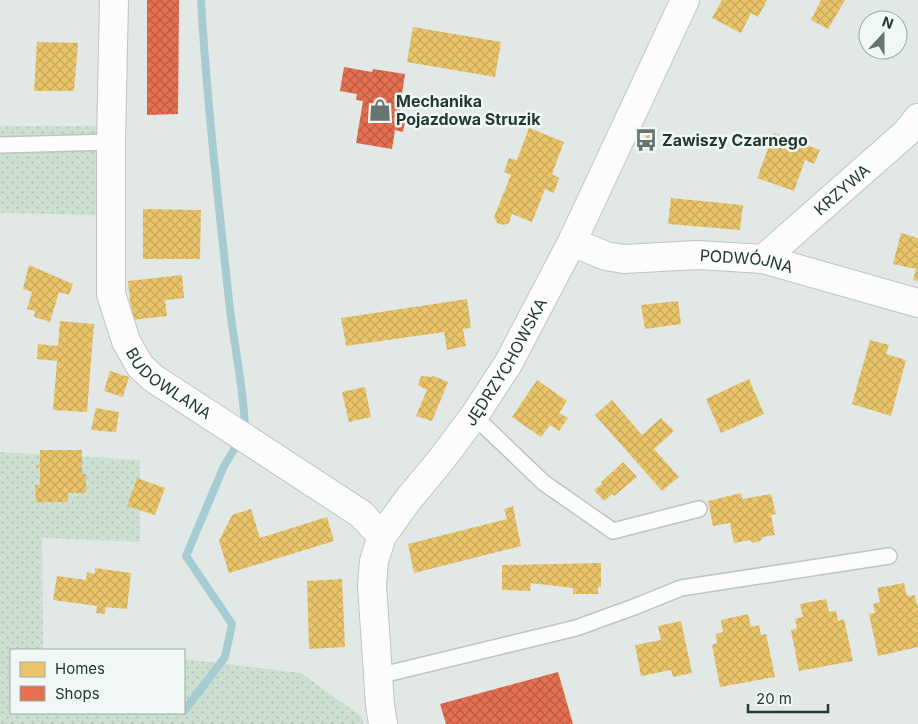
<svg xmlns="http://www.w3.org/2000/svg" width="918" height="724" font-family="Inter,sans-serif">
	<defs>
		<pattern id="grass-dots" width="8" height="8" patternUnits="userSpaceOnUse" patternTransform="scale(1.25)"><rect width="8" height="8" fill="#cce0d2"/><path d="M2 2h.1M6 6h.1" fill="none" stroke="#afc1b5" stroke-width="1.8" stroke-linecap="round"/></pattern>
		<pattern id="homes-cross-hatch" width="8" height="8" patternUnits="userSpaceOnUse" patternTransform="scale(1.25)"><rect width="8" height="8" fill="#e9c46a"/><path d="M0 0l8 8M0 8l8-8" fill="none" stroke="#c8a95c"/></pattern>
		<pattern id="shops-cross-hatch" width="8" height="8" patternUnits="userSpaceOnUse" patternTransform="scale(1.25)"><rect width="8" height="8" fill="#e76f51"/><path d="M0 0l8 8M0 8l8-8" fill="none" stroke="#bb5c44"/></pattern>
	</defs>
	<rect width="100%" height="100%" fill="#e2e8e5"/>
	<g fill="url(#grass-dots)">
		<path d="M0,126H98L96,215L0,213Z"/>
		<path d="M0,452L140,460V542L42,538L43,650H11V713H184V659L301,673L362,717L363,724H0Z"/>
	</g>
	<g fill="url(#homes-cross-hatch)">
		<path d="M722,0H767L758,17L751,13L741,33L712,18Z"/>
		<path d="M821,0H845L828,29L811,20Z"/>
		<path d="M413,27L501,42L495,77L407,62Z"/>
		<path d="M37,42L78,43L74,91H34Z"/>
		<path d="M529,128L564,142L552,174L559,178L554,193L545,189L532,222L512,214L509,223L503,225L497,223L494,217L511,175L504,172L509,158L517,160Z"/>
		<path d="M649,130L653,132L646,149L642,147Z"/>
		<path d="M774,133L820,150L814,164L805,160L794,191L757,178Z"/>
		<path d="M671,198L743,205L740,230L668,224Z"/>
		<path d="M143,209L201,210L200,259H143Z"/>
		<path d="M901,233L918,238V281L913,280L916,269L893,264Z"/>
		<path d="M29,265L73,284L69,295L59,292L50,322L34,317L35,311L27,309L32,292L23,289Z"/>
		<path d="M182,275L184,298L165,300L167,316L132,320L128,281Z"/>
		<path d="M467,299L471,328L463,329L466,346L447,350L444,332L346,346L341,318Z"/>
		<path d="M678,301L681,324L645,329L641,305Z"/>
		<path d="M60,321L94,324L87,412L53,410L57,361L37,359L38,344L58,346Z"/>
		<path d="M870,340L889,345L886,354L906,360L891,416L852,404Z"/>
		<path d="M110,371L129,377L123,397L104,391Z"/>
		<path d="M421,376L432,377L433,376L448,382L432,421L416,416L427,390L418,385Z"/>
		<path d="M749,379L764,414L721,433L706,399Z"/>
		<path d="M537,380L567,401L559,413L568,418L559,431L550,425L541,437L512,417Z"/>
		<path d="M365,387L371,417L349,422L342,392Z"/>
		<path d="M612,400L642,435L661,418L674,431L654,449L679,477L662,491L595,415Z"/>
		<path d="M96,408L119,412L116,432L91,430Z"/>
		<path d="M40,450H82V474H86V493H68V502H36L35,485H40V467H36V465L40,464Z"/>
		<path d="M623,462L637,477L614,496L612,494L604,501L594,490L602,484L601,482Z"/>
		<path d="M137,478L165,488L155,515L127,506Z"/>
		<path d="M741,493L742,499L771,494L776,514L771,515L775,535L763,537L760,541L753,543L750,540L734,543L730,523L713,526L708,501Z"/>
		<path d="M513,506L521,546L414,573L408,544L507,519L504,509Z"/>
		<path d="M251,509L260,538L327,517L334,541L229,573L219,541L232,515Z"/>
		<path d="M601,563V587H598V594H573V588L531,583L530,591L502,590V565Z"/>
		<path d="M95,568L131,573L127,609L106,607L105,614L96,613L97,606L53,600L57,576L86,580L87,572L95,574Z"/>
		<path d="M342,579L345,647L309,649L307,581Z"/>
		<path d="M904,583L907,596L915,595L917,605L918,604V647L878,656L869,614L875,613L873,604L880,602L877,588Z"/>
		<path d="M826,599L829,612L836,611L838,621L844,619L853,661L799,671L791,630L797,629L795,619L803,617L800,604Z"/>
		<path d="M748,614L751,627L759,625L761,635L766,634L775,677L720,687L712,645L717,643L716,634L723,632L721,620Z"/>
		<path d="M681,621L692,673L673,677L671,670L641,676L635,645L661,640L658,626Z"/>
	</g>
	<g fill="url(#shops-cross-hatch)">
		<path d="M147,0H179L178,114L147,115Z"/>
		<path d="M344,67L372,72L373,69L405,74L398,119L405,121L403,132L395,130L392,149L356,143L363,101L356,100L357,94L340,91Z"/>
		<path d="M558,672L573,724H446L440,704Z"/>
	</g>
	<g fill="none" stroke-linecap="round" stroke-linejoin="round">
		<g stroke="#a6ccd3" stroke-width="8">
			<path d="M201,0C207,104 219,207 230,310C235,350 244,390 245,430"/>
			<path d="M184,711L225,657L232,624L186,556L224,466L237,445"/>
		</g>
		<defs>
			<g id="lane">
				<path d="M0,145L111,142"/>
				<path d="M474,416L544,483L613,531L699,509"/>
				<path d="M378,676L576,628L634,607L681,588L889,556"/>
			</g>
			<g id="street">
				<path id="s1" d="M114,0L111,142V294L126,341L140,366L153,378L361,514L382,536"/>
				<path id="s2" d="M572,242L606,256L624,259L698,255L763,259L918,303"/>
				<path id="s3" d="M763,259L906,133L918,118"/>
			</g>
			<g id="secondary">
				<path id="s4" d="M383,724L380,705L372,585L374,561L382,536L407,501L441,460L474,416L508,364L572,242L685,0"/>
			</g>
		</defs>
		<use href="#lane" stroke="#bfc4c2" stroke-width="18"/>
		<use href="#street" stroke="#bfc4c2" stroke-width="30"/>
		<use href="#secondary" stroke="#bfc5c3" stroke-width="30"/>
		<use href="#lane" stroke="#fbfcfb" stroke-width="15"/>
		<use href="#street" stroke="#fbfcfb" stroke-width="28"/>
		<use href="#secondary" stroke="#fbfcfb" stroke-width="28"/>
	</g>
	<defs>
		<symbol id="shop-bare" viewBox="-9 -9 18 18"><path d="M-5-2.5h2.3a2.7 3.5 0 0 1 5.4 0H5L5.5 6h-11ZM-1.5-2.5h3a1.5 2.3 0 0 0-3 0Z" fill="#657671" stroke="#f0f7f4" stroke-width="2.5" paint-order="stroke"/></symbol>
		<symbol id="bus-bare" viewBox="-9 -9 18 18"><path d="M-5-6H5V4H4V6H2V4H-2V6H-4V4H-5ZM-3.5-4V0h7V-4ZM-3.5 1.2v1.5H-2V1.2ZM2 1.2v1.5H3.5V1.2Z" fill="#657671" stroke="#f0f7f4" stroke-width="2.5" paint-order="stroke"/></symbol>
	</defs>
	<g fill-rule="evenodd">
		<use href="#shop-bare" x="364" y="94" width="32" height="32"/>
		<use href="#bus-bare" x="630" y="124" width="32" height="32"/>
	</g>
	<g text-anchor="middle" stroke-width="5" stroke-linejoin="round" paint-order="stroke">
		<g font-size="16" font-weight="bold" fill="#223933" stroke="#f0f7f4" text-anchor="start">
			<text x="396" y="107">Mechanika<tspan x="396" dy="18">Pojazdowa Struzik</tspan></text>
			<text x="662" y="146">Zawiszy Czarnego</text>
		</g>
		<g font-size="16" fill="#223933" stroke="#f0f7f4">
			<text dy="6" stroke="none"><textPath href="#s3" startOffset="105">KRZYWA</textPath></text>
			<text dy="6" stroke="none"><textPath href="#s2" startOffset="178">PODWÓJNA</textPath></text>
			<text dy="6" stroke="none"><textPath href="#s4" startOffset="404">JĘDRZYCHOWSKA</textPath></text>
			<text dy="6" stroke="none"><textPath href="#s1" startOffset="405">BUDOWLANA</textPath></text>
		</g>
	</g>
	<rect x="10" y="649" width="175" height="65" fill="#f0f7f4" stroke="#9eaba7"/>
	<rect x="20" y="662" width="25" height="15" fill="#e9c46a" stroke="#9eaba7"/>
	<text x="55" y="674" font-size="15" fill="#223933">Homes</text>
	<rect x="20" y="686" width="25" height="15" fill="#e76f51" stroke="#9eaba7"/>
	<text x="55" y="699" font-size="15" fill="#223933">Shops</text>
	<g transform="translate(883 35) rotate(21)"><circle r="24" fill="#f0f7f4" stroke="#9eaba7"/>
	<path d="M0-4L9 19L0 12L-9 19Z" fill="#657671"/>
	<text y="-8" font-size="14" font-weight="bold" text-anchor="middle" fill="#223933">N</text>
	</g>
	<path d="M748 704v8h80v-8" fill="none" stroke="#223933" stroke-width="2.5"/>
	<text x="756" y="704" font-size="15" fill="#223933" stroke="#f0f7f4" stroke-width="4" paint-order="stroke">20 m</text>
</svg>
